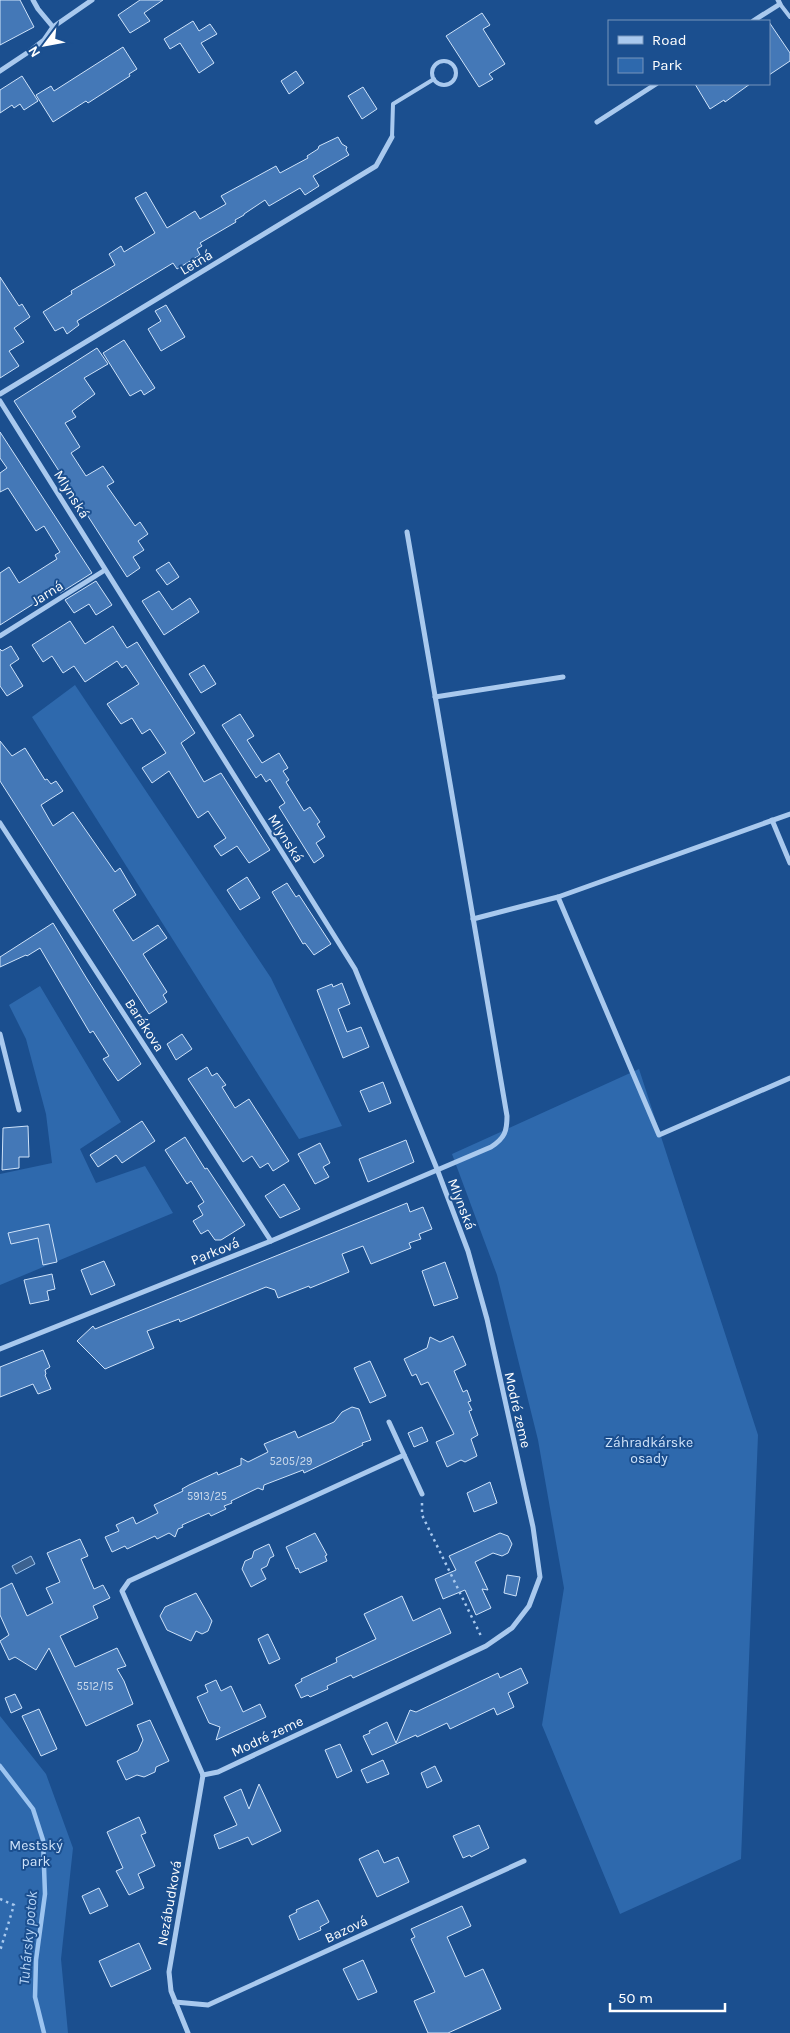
<svg xmlns="http://www.w3.org/2000/svg" width="790" height="2033" font-family="Karla,sans-serif">
	<rect width="100%" height="100%" fill="#1b4f8f"/>
	<g fill="#2e69ad">
		<path d="M75,685L271,978L342,1126L299,1139L32,717Z"/>
		<path d="M40,986L121,1122L80,1149L96,1183L145,1166L173,1213L0,1285V1174L52,1163L46,1114L26,1039L9,1005Z"/>
		<path d="M639,1069L758,1435L741,1859L620,1914L542,1725L564,1588L538,1440L497,1275L452,1154Z"/>
		<path d="M0,1716L46,1774L73,1848L61,1959L68,2033H0Z"/>
	</g>
	<path fill="#3c6290" stroke="#9cc4f0" d="M31,1556L35,1564L16,1574L12,1566Z"/>
	<g fill="none" stroke-linecap="round" stroke-linejoin="round">
		<path stroke="#9cc4f0" stroke-width="4.5" d="M0,1766L33,1809L43,1840L45,1894L36,1960L35,1997L44,2033"/>
	</g>
	<g fill="#4478b7" stroke="#cfe3fa">
		<path d="M0,0H20L34,27L0,45Z"/>
		<path d="M140,0H163L144,13L150,21L130,33L118,15Z"/>
		<path d="M482,13L490,25L483,29L505,64L489,74L493,79L479,87L446,36Z"/>
		<path d="M193,21L199,31L210,24L217,34L201,43L214,63L199,73L180,43L170,49L164,39Z"/>
		<path d="M769,22L790,53V61L769,75Z"/>
		<path d="M123,47L137,69L129,74L130,76L88,103L86,101L53,122L36,95L51,86L54,91Z"/>
		<path d="M296,71L304,83L289,94L281,81Z"/>
		<path d="M22,76L38,101L24,110L20,104L14,108L12,105L0,113V90Z"/>
		<path d="M695,84H750L725,102L724,100L710,109Z"/>
		<path d="M363,87L377,109L362,119L348,96Z"/>
		<path d="M338,137L342,144L347,147L346,150L349,155L313,176L319,186L305,195L300,188L269,206L265,200L244,214V215L235,220L236,222L200,243L202,246L197,249L200,255L177,269L173,263L77,321L79,325L67,334L63,327L55,331L43,312L72,294L71,291L115,265L109,254L121,246L124,252L155,233L135,198L146,192L167,228L195,211L200,219L226,204L221,196L276,166L280,173L308,158L307,156L318,149L319,146Z"/>
		<path d="M0,277L19,306L22,304L30,317L14,328L24,342L9,351L19,366L0,378Z"/>
		<path d="M166,305L185,337L161,351L148,329L161,321L155,311Z"/>
		<path d="M124,340L155,388L144,395L141,390L130,396L103,353Z"/>
		<path d="M97,348L108,364L84,378L95,394L72,411L76,417L65,423L80,447L71,453L86,476L103,466L114,482L107,486L135,526L140,522L148,534L138,541L144,550L133,557L140,568L127,577L14,401Z"/>
		<path d="M0,432L92,573L60,593L57,589L0,625V573L9,567L19,583L57,559L55,555L60,552L44,526L36,531L8,488L0,492V473L7,468L0,458Z"/>
		<path d="M169,562L179,577L167,585L156,570Z"/>
		<path d="M96,581L112,605L96,615L89,604L74,613L65,600Z"/>
		<path d="M159,591L172,610L190,598L199,612L164,635L142,601Z"/>
		<path d="M70,621L85,644L113,626L127,648L137,642L195,733L181,743L204,782L221,773L270,850L249,863L237,846L221,856L214,846L226,838L208,811L198,818L169,771L152,783L142,768L166,753L150,729L142,734L132,718L121,724L107,704L139,684L126,665L122,668L117,661L85,682L74,666L63,673L52,656L43,662L32,645Z"/>
		<path d="M11,646L19,659L10,665L23,686L7,696L0,686V649L2,651Z"/>
		<path d="M204,665L216,684L201,693L189,674Z"/>
		<path d="M240,714L254,736L247,740L262,763L279,753L288,768L283,771L289,780L286,782L304,811L310,807L320,822L317,824L325,837L316,843L324,856L314,863L279,807L285,803L270,779L266,782L261,774L256,778L222,725Z"/>
		<path d="M0,741L12,756L25,748L45,780L47,779L51,784L56,781L63,791L41,805L53,826L73,812L115,872L120,868L136,895L113,910L133,941L158,925L167,938L143,954L167,992L163,995L167,1002L149,1014L0,781Z"/>
		<path d="M247,877L260,898L240,910L227,890Z"/>
		<path d="M287,883L296,897L299,895L331,944L314,955L305,943L303,944L272,892Z"/>
		<path d="M53,923L87,979L141,1064L118,1081L103,1059L109,1056L93,1031L90,1033L40,948L27,956L26,955L0,967V957Z"/>
		<path d="M342,983L350,1004L338,1009L347,1032L361,1027L369,1047L343,1058L317,990L332,984L333,987Z"/>
		<path d="M182,1034L192,1049L176,1060L167,1044Z"/>
		<path d="M207,1067L212,1076L217,1073L226,1085L222,1087L235,1108L249,1099L289,1161L273,1171L268,1163L260,1168L252,1156L243,1162L188,1079Z"/>
		<path d="M383,1082L391,1103L369,1112L360,1091Z"/>
		<path d="M142,1121L155,1141L122,1163L116,1155L98,1167L90,1155Z"/>
		<path d="M28,1126L29,1157H19V1168L2,1170L3,1128Z"/>
		<path d="M185,1137L205,1169L207,1168L245,1225L221,1240H215L208,1230L201,1234L193,1221L203,1215L198,1206L204,1202L191,1181L187,1184L165,1150Z"/>
		<path d="M406,1140L414,1162L368,1182L359,1159Z"/>
		<path d="M320,1143L330,1163L323,1167L329,1177L315,1184L298,1154Z"/>
		<path d="M284,1184L300,1209L280,1218L265,1196Z"/>
		<path d="M407,1203L410,1212L423,1207L432,1229L419,1234L421,1239L409,1243L411,1248L371,1264L363,1246L342,1254L349,1272L310,1288L309,1286L278,1298L275,1290L266,1287L180,1322L179,1319L147,1331L154,1348L105,1369L77,1341L93,1326L95,1329Z"/>
		<path d="M49,1224L57,1262L43,1265L38,1238L11,1244L8,1233Z"/>
		<path d="M104,1261L115,1285L91,1295L81,1270Z"/>
		<path d="M445,1262L458,1298L434,1306L422,1271Z"/>
		<path d="M52,1274L55,1289L47,1291L49,1300L30,1304L24,1280Z"/>
		<path d="M453,1336L466,1365L454,1371L463,1392L467,1390L471,1401L468,1402L472,1410L469,1411L478,1435L471,1439L477,1456L465,1462L461,1460L447,1467L436,1442L454,1434L428,1382L421,1385L416,1374L412,1376L404,1359L427,1348L430,1337L440,1342Z"/>
		<path d="M43,1350L50,1367L45,1370L46,1374L45,1375L51,1389L38,1394L33,1384L0,1397V1367Z"/>
		<path d="M370,1361L386,1396L370,1403L354,1368Z"/>
		<path d="M352,1407L359,1409L371,1440L362,1443L363,1445L304,1473L303,1470L264,1485L263,1490L258,1488L231,1501L232,1503L224,1506L226,1509L211,1516L209,1513L182,1525L183,1527L178,1529L175,1537L169,1533L157,1539L155,1536L127,1549L125,1546L112,1552L105,1537L119,1531L116,1525L133,1517L136,1524L158,1513L154,1505L183,1491L182,1489L189,1485L217,1472L218,1475L241,1465V1458L248,1462L268,1452L264,1444L295,1431L298,1438L334,1422L342,1412Z"/>
		<path d="M422,1427L428,1441L414,1447L408,1433Z"/>
		<path d="M490,1482L497,1503L474,1512L467,1493Z"/>
		<path d="M315,1533L327,1555L325,1556L327,1561L300,1573L298,1568L296,1569L286,1547Z"/>
		<path d="M500,1533L508,1536L512,1544L508,1553L502,1556L493,1553L475,1562L488,1590L482,1589L491,1608L476,1615L465,1590L443,1599L435,1579L456,1570L449,1556Z"/>
		<path d="M80,1539L88,1556L81,1559L94,1589L103,1585L110,1598L93,1606L98,1618L60,1636L75,1667L117,1648L126,1666L117,1669L124,1681L133,1704L86,1726L49,1648L36,1670L15,1657L9,1660L0,1641L9,1635L0,1615V1589L12,1583L27,1616L53,1603L46,1588L60,1582L47,1553Z"/>
		<path d="M269,1544L274,1556L270,1558L267,1566L261,1569L266,1579L251,1587L242,1569L245,1561L252,1558L254,1551Z"/>
		<path d="M507,1575L520,1577L516,1596L504,1593Z"/>
		<path d="M196,1593L212,1621L208,1631L202,1634L196,1631L191,1641L167,1630L160,1616L165,1607Z"/>
		<path d="M402,1596L413,1621L440,1608L451,1633L353,1678L351,1675L327,1686L328,1689L310,1697L308,1695L301,1698L295,1685L302,1681L301,1679L337,1662L336,1658L376,1639L364,1614Z"/>
		<path d="M268,1634L280,1659L269,1664L258,1639Z"/>
		<path d="M521,1668L528,1683L508,1693L514,1707L497,1715L494,1708L450,1729L447,1723L417,1737L416,1735L372,1755L363,1736L370,1733L369,1731L387,1722L396,1743L410,1710L416,1712L498,1673L500,1678Z"/>
		<path d="M216,1680L221,1691L231,1686L243,1712L260,1704L266,1717L216,1740L220,1727L209,1723L197,1697L208,1692L205,1685Z"/>
		<path d="M15,1694L22,1708L11,1713L5,1698Z"/>
		<path d="M39,1709L57,1749L41,1756L22,1716Z"/>
		<path d="M150,1720L169,1761L156,1767L155,1772L144,1777L137,1775L126,1780L117,1761L138,1751L143,1740L137,1725Z"/>
		<path d="M340,1744L352,1771L337,1778L325,1750Z"/>
		<path d="M383,1760L389,1774L367,1783L361,1770Z"/>
		<path d="M435,1766L442,1781L427,1788L421,1773Z"/>
		<path d="M259,1784L281,1831L252,1845L248,1837L219,1849L214,1835L237,1825L224,1797L241,1789L249,1809Z"/>
		<path d="M139,1817L146,1833L141,1835L155,1866L138,1874L144,1888L129,1895L116,1871L123,1868L107,1832Z"/>
		<path d="M479,1825L489,1848L471,1857L470,1855L463,1858L453,1836Z"/>
		<path d="M378,1850L384,1863L398,1857L409,1882L377,1897L359,1859Z"/>
		<path d="M99,1888L108,1906L90,1914L82,1896Z"/>
		<path d="M318,1900L329,1922L320,1927L321,1930L299,1940L289,1916L297,1912L296,1910Z"/>
		<path d="M462,1906L471,1926L447,1937L465,1977L483,1969L501,2009L448,2033H428L414,2001L435,1992L411,1939L415,1937L411,1929Z"/>
		<path d="M139,1943L151,1969L111,1987L99,1961Z"/>
		<path d="M363,1960L377,1992L358,2000L343,1969Z"/>
	</g>
	<g fill="none" stroke-linecap="round" stroke-linejoin="round">
		<g stroke="#a9c9ee" stroke-width="2.5" stroke-dasharray="2.5 4" stroke-linecap="butt">
			<path d="M422,1503V1515L482,1638"/>
			<path d="M0,1899L14,1905L0,1951"/>
		</g>
		<g stroke="#a9c9ee" stroke-width="4">
			<path d="M780,4L790,17"/>
			<circle cx="444" cy="73" r="12"/>
			<path d="M392,137L393,104L434,79"/>
		</g>
		<g stroke="#a9c9ee" stroke-width="5">
			<path d="M33,0L38,9L53,27"/>
			<path d="M753,21L780,4L778,0"/>
			<path d="M0,71L30,51L44,40L53,27L92,0"/>
			<path d="M597,122L656,84"/>
			<path d="M0,394L376,166L392,137"/>
			<path d="M0,401L355,969L437,1169L468,1251L487,1319L533,1527L540,1577L529,1606L512,1628L486,1646L218,1772L203,1775"/>
			<path d="M0,636L105,570"/>
			<path d="M435,697L563,677"/>
			<path d="M772,820L790,863"/>
			<path d="M0,823L271,1241"/>
			<path d="M558,897L790,814"/>
			<path d="M473,919L558,897L659,1135L790,1078"/>
			<path d="M0,1034L19,1110"/>
			<path d="M0,1349L271,1241L491,1147C505,1138 507,1131 507,1116L407,532"/>
			<path d="M389,1422L422,1494"/>
			<path d="M203,1775L122,1591L129,1581L404,1455"/>
			<path d="M175,2002L208,2005L524,1861"/>
			<path d="M188,2033L171,1991L169,1972L203,1775"/>
		</g>
	</g>
	<g text-anchor="middle" stroke-width="4" stroke-linejoin="round" paint-order="stroke">
		<g font-size="11" fill="#d0dded">
			<text x="291" y="1465">5205/29</text>
			<text x="207" y="1500">5913/25</text>
			<text x="95" y="1690">5512/15</text>
		</g>
		<g font-size="14" fill="#fff" stroke="#1b4f8f">
			<text transform="translate(196 262) rotate(-31)" y="5">Letná</text>
			<text transform="translate(72 494) rotate(58)" y="5">Mlynská</text>
			<text transform="translate(47 593) rotate(-32)" y="5">Jarná</text>
			<text transform="translate(286 838) rotate(58)" y="5">Mlynská</text>
			<text transform="translate(145 1025) rotate(57)" y="5">Barákova</text>
			<text transform="translate(462 1204) rotate(69)" y="5">Mlynská</text>
			<text transform="translate(215 1251) rotate(-22)" y="5">Parková</text>
			<text transform="translate(518 1410) rotate(77)" y="5">Modré zeme</text>
			<text transform="translate(267 1736) rotate(-25)" y="5">Modré zeme</text>
			<text transform="translate(169 1903) rotate(-80)" y="5">Nezábudková</text>
			<text transform="translate(346 1929) rotate(-25)" y="5">Bazová</text>
		</g>
		<g font-size="14" fill="#cfe3fa" stroke="#1b4f8f">
			<text x="649" y="1447">Záhradkárske<tspan x="649" dy="16">osady</tspan></text>
			<text x="36" y="1850">Mestský<tspan x="36" dy="16">park</tspan></text>
		</g>
		<g font-size="15" font-style="italic" fill="#b5d3f5" stroke="#1b4f8f">
			<text transform="translate(28 1938) rotate(-85)" y="5">Tuhársky potok</text>
		</g>
	</g>
	<rect x="608" y="20" width="162" height="65" fill="#1b4f8f" stroke="#7695bc"/>
	<rect x="618" y="36" width="25" height="8" fill="#a9c9ee" stroke="#7695bc"/>
	<text x="652" y="45" font-size="15" fill="#ffffff">Road</text>
	<rect x="618" y="58" width="25" height="15" fill="#2e69ad" stroke="#7695bc"/>
	<text x="652" y="70" font-size="15" fill="#ffffff">Park</text>
	<g transform="translate(45 45) rotate(238)" stroke="#1b4f8f" stroke-width="4" paint-order="stroke">
	<path d="M0-4L9 19L0 12L-9 19Z" fill="#ffffff"/>
	<text y="-8" font-size="14" font-weight="bold" text-anchor="middle" fill="#ffffff">N</text>
	</g>
	<path d="M610 2003v8h115v-8" fill="none" stroke="#ffffff" stroke-width="2.5"/>
	<text x="618" y="2003" font-size="15" fill="#ffffff" stroke="#1b4f8f" stroke-width="4" paint-order="stroke">50 m</text>
</svg>
